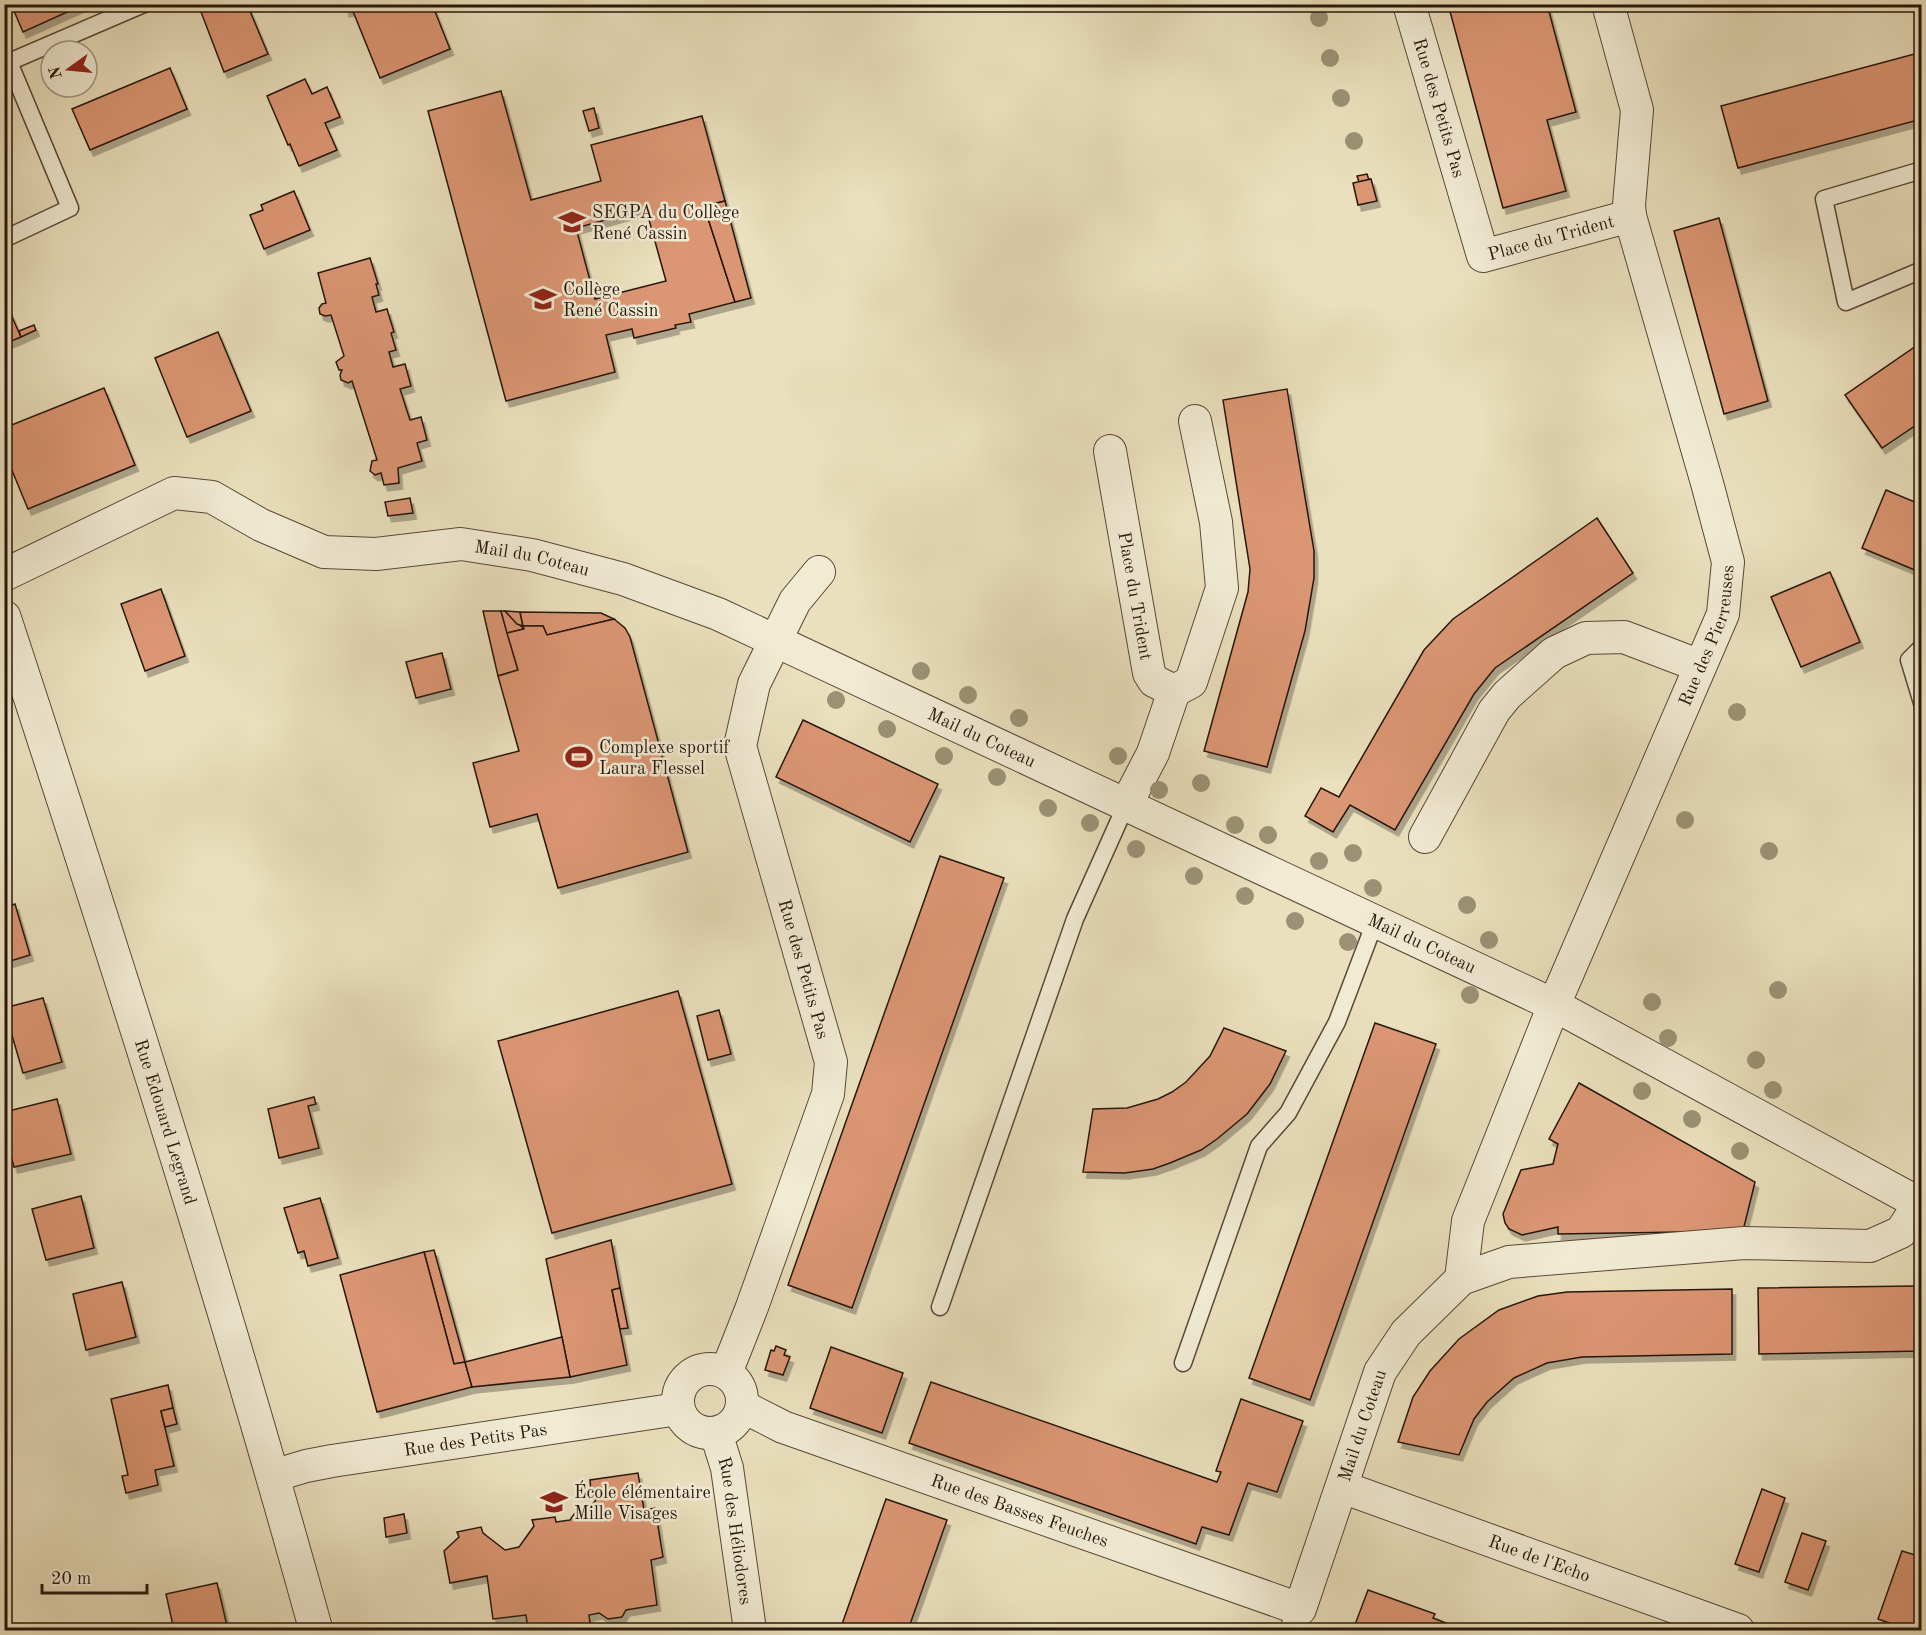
<svg xmlns="http://www.w3.org/2000/svg" width="1926" height="1635" font-family="'Old Standard TT',serif">
	<defs>
		<filter id="shadow"><feDropShadow dx="3.5" dy="6" stdDeviation="0" flood-color="#0004"/></filter>
	</defs>
	<rect width="100%" height="100%" fill="#eae0bd"/>
	<filter id="stains"><feTurbulence type="fractalNoise" baseFrequency=".00333" numOctaves="4"/><feColorMatrix values="0 0 0 0 .2 0 0 0 0 .09 0 0 0 0 .02 0 0 0 .5 -.17"/></filter>
	<radialGradient id="worn" r=".72"><stop offset=".6" stop-color="#630" stop-opacity="0"/><stop offset="1" stop-color="#630" stop-opacity=".3"/></radialGradient>
	<g fill="#db9673" stroke="#27160c" stroke-width="1.5" fill-rule="evenodd" filter="url(#shadow)">
		<path d="M11,4H85L23,32Z"/>
		<path d="M220,4H247L268,54L224,72L201,12Z"/>
		<path d="M344,4H432L450,49L380,78L352,9L346,11Z"/>
		<path d="M1448,4H1547L1576,112L1547,120L1566,191L1503,208Z"/>
		<path d="M1922,52V119L1738,168L1721,106Z"/>
		<path d="M170,68L187,109L90,150L72,109Z"/>
		<path d="M305,79L312,94L327,87L340,117L325,123L337,150L299,166L290,144L288,145L267,96Z"/>
		<path d="M501,91L531,200L601,181L591,145L702,116L725,201L704,206L735,302L689,314L691,322L675,325L676,328L634,338L632,329L606,335L615,372L506,401L428,111ZM646,209L666,281L595,299L576,228Z"/>
		<path d="M594,108L599,128L589,131L583,111Z"/>
		<path d="M1367,174L1369,180L1359,182L1357,176Z"/>
		<path d="M1371,179L1377,201L1358,205L1353,183Z"/>
		<path d="M294,191L310,230L264,249L250,215L263,210L261,205Z"/>
		<path d="M725,201L751,298L735,302L704,206Z"/>
		<path d="M1719,218L1768,401L1724,414L1674,231Z"/>
		<path d="M370,258L378,284H376L379,295L372,297L376,312L387,309L394,332L391,333L396,350L389,352L393,367L405,364L411,386L400,389L410,420L421,417L427,440L417,443L422,461L398,468L399,483L384,485L381,473L375,475L370,471L372,461L377,460L352,381L348,383L341,380L340,375L342,370H339L336,362L344,356L331,315L325,316L320,314L319,308L322,304L326,303L318,273Z"/>
		<path d="M4,299L21,337L4,344Z"/>
		<path d="M34,325L36,330L21,337L19,331Z"/>
		<path d="M218,332L251,411L187,437L155,358Z"/>
		<path d="M1922,342V421L1882,448L1845,395Z"/>
		<path d="M104,388L135,465L28,509L4,451V428Z"/>
		<path d="M1287,389L1314,551V578L1305,631L1267,767L1204,751L1248,592L1250,569L1223,400Z"/>
		<path d="M1886,490L1922,505V573L1862,548Z"/>
		<path d="M410,498L413,513L388,516L385,502Z"/>
		<path d="M1597,518L1633,573L1495,668L1474,694L1395,830L1350,805L1333,832L1305,816L1321,788L1339,797L1424,650L1453,619Z"/>
		<path d="M1830,572L1860,642L1801,667L1771,597Z"/>
		<path d="M161,589L185,656L145,671L121,604Z"/>
		<path d="M483,611H501L518,670L498,676Z"/>
		<path d="M501,611H505L524,629L507,633Z"/>
		<path d="M505,611L520,612L523,626L517,624Z"/>
		<path d="M520,612L601,613L614,619L547,635L543,626H523Z"/>
		<path d="M614,619L625,628L630,637L688,852L558,888L537,814L490,827L473,763L519,751L498,676L518,670L507,633L524,629L523,626H543L547,635Z"/>
		<path d="M442,653L451,689L416,698L406,662Z"/>
		<path d="M803,720L938,784L910,842L776,777Z"/>
		<path d="M940,856L1004,878L852,1308L788,1285Z"/>
		<path d="M15,904L30,955L4,963V908Z"/>
		<path d="M678,991L732,1184L552,1233L498,1041Z"/>
		<path d="M43,998L62,1062L23,1073L4,1008Z"/>
		<path d="M719,1010L731,1054L708,1060L697,1016Z"/>
		<path d="M1375,1023L1436,1044L1310,1400L1249,1378Z"/>
		<path d="M1224,1028L1286,1051L1270,1084L1247,1114L1217,1139L1201,1150L1170,1163L1153,1169L1125,1173L1083,1172L1093,1109L1127,1108L1158,1099L1172,1092L1186,1082L1210,1056Z"/>
		<path d="M1579,1083L1755,1182L1743,1231L1558,1234V1227L1522,1235L1509,1229L1505,1223L1503,1214L1521,1170L1553,1164L1558,1144L1549,1139Z"/>
		<path d="M314,1097L316,1104L308,1106L319,1148L279,1158L268,1109Z"/>
		<path d="M57,1099L71,1154L14,1167L4,1130V1112Z"/>
		<path d="M81,1196L94,1248L46,1260L32,1209Z"/>
		<path d="M320,1198L338,1258L308,1266L304,1251L298,1253L284,1208Z"/>
		<path d="M611,1240L620,1288L612,1290L627,1365L570,1377L546,1259Z"/>
		<path d="M434,1250L465,1362L454,1364L424,1252Z"/>
		<path d="M424,1252L454,1364L465,1362L472,1387L377,1412L340,1275Z"/>
		<path d="M122,1282L136,1337L86,1350L73,1294Z"/>
		<path d="M1917,1286H1922V1351L1759,1354L1758,1288Z"/>
		<path d="M620,1288L628,1328L620,1329L612,1290Z"/>
		<path d="M1732,1289V1354L1582,1357L1547,1363L1514,1378L1487,1402L1474,1419L1459,1455L1398,1442L1413,1397L1430,1371L1459,1339L1499,1310L1538,1296L1567,1292Z"/>
		<path d="M562,1337L570,1377L472,1387L465,1362Z"/>
		<path d="M776,1346L786,1350L784,1355L790,1357L783,1375L765,1370L771,1350L774,1351Z"/>
		<path d="M831,1347L903,1373L882,1433L810,1408Z"/>
		<path d="M931,1382L1217,1482L1221,1472L1216,1471L1241,1399L1303,1421L1277,1492L1248,1483L1229,1535L1202,1527L1196,1544L909,1443Z"/>
		<path d="M168,1385L173,1408L161,1411L174,1466L155,1470L158,1485L126,1493L122,1476L128,1475L111,1399Z"/>
		<path d="M173,1408L177,1424L165,1427L161,1411Z"/>
		<path d="M638,1473L644,1510L655,1508L663,1557L651,1560L657,1605L626,1610L622,1617L608,1619L599,1613L589,1615L591,1630H528L526,1615L493,1619L487,1576L450,1583L444,1551L459,1537L457,1532L481,1527L483,1533L505,1550L519,1547L534,1526L532,1520L555,1517L556,1522L570,1520L575,1513L587,1512L598,1497L591,1493L590,1480Z"/>
		<path d="M1762,1489L1785,1498L1759,1572L1735,1564Z"/>
		<path d="M886,1499L947,1520L908,1630H840Z"/>
		<path d="M404,1514L407,1533L386,1537L384,1518Z"/>
		<path d="M1802,1533L1826,1541L1808,1590L1785,1582Z"/>
		<path d="M1902,1551L1922,1557V1630H1909L1878,1619Z"/>
		<path d="M217,1583L228,1630H174L166,1594Z"/>
		<path d="M1368,1590L1435,1614L1433,1618L1459,1628L1458,1630H1353Z"/>
	</g>
	<g fill="none" stroke-linecap="round" stroke-linejoin="round">
		<defs>
			<g id="service">
				<path d="M1922,170L1824,199L1846,302L1922,270"/>
				<path d="M4,239L70,208L9,62L144,4"/>
				<path d="M1922,647L1909,660L1922,703"/>
				<path d="M940,1307L1075,919L1126,805"/>
				<path d="M1183,1363L1259,1146L1288,1113L1337,1022L1375,922"/>
			</g>
			<path id="pedestrian" d="M1292,1630L1300,1609"/>
			<g id="minor">
				<path id="s1" d="M1409,4L1483,256L1630,216"/>
				<path id="s2" d="M1110,451L1149,673L1154,681L1174,691L1191,682L1222,588L1216,522L1195,421"/>
				<path id="s3" d="M4,575L174,493L212,497L261,525L324,552L376,554L461,544L532,555L623,579L718,614L1554,1005L1922,1205"/>
				<path d="M1126,805L1153,753L1174,691"/>
				<path d="M1425,837L1494,711L1507,695L1554,653L1586,638L1624,637L1700,666"/>
				<path id="s4" d="M1461,1279L1468,1221L1554,1005L1723,614L1728,562L1707,483L1630,216L1629,205L1637,110L1608,4"/>
				<circle cx="710" cy="1401" r="32"/>
				<path d="M726,1373L752,1307L828,1094L831,1062L740,746L754,684L795,601L819,572"/>
				<path id="s5" d="M742,1406L783,1427L1300,1609L1380,1372L1406,1333L1461,1279L1509,1262L1744,1243L1870,1246L1901,1232L1919,1204"/>
				<path id="s6" d="M716,1433L727,1468L750,1630"/>
				<path id="s7" d="M273,1476L306,1466L332,1461L678,1409"/>
				<path id="s8" d="M1342,1487L1738,1630"/>
			</g>
			<g id="tertiary">
				<path id="s9" d="M4,617C114,953 222,1290 316,1630"/>
			</g>
		</defs>
		<use href="#service" stroke="#584838" stroke-width="19"/>
		<use href="#pedestrian" stroke="#584838" stroke-width="26"/>
		<use href="#minor" stroke="#584838" stroke-width="34"/>
		<use href="#tertiary" stroke="#584838" stroke-width="35"/>
		<use href="#service" stroke="#f1ebd4" stroke-width="16"/>
		<use href="#pedestrian" stroke="#f1ebd4" stroke-width="24"/>
		<use href="#minor" stroke="#f1ebd4" stroke-width="32"/>
		<use href="#tertiary" stroke="#f1ebd4" stroke-width="33"/>
	</g>
	<g fill="#9b9275">
		<circle cx="1319" cy="18" r="9"/>
		<circle cx="1330" cy="58" r="9"/>
		<circle cx="1341" cy="98" r="9"/>
		<circle cx="1354" cy="141" r="9"/>
		<circle cx="921" cy="671" r="9"/>
		<circle cx="968" cy="695" r="9"/>
		<circle cx="836" cy="700" r="9"/>
		<circle cx="1737" cy="712" r="9"/>
		<circle cx="1019" cy="718" r="9"/>
		<circle cx="887" cy="729" r="9"/>
		<circle cx="944" cy="756" r="9"/>
		<circle cx="1118" cy="756" r="9"/>
		<circle cx="997" cy="777" r="9"/>
		<circle cx="1201" cy="783" r="9"/>
		<circle cx="1159" cy="790" r="9"/>
		<circle cx="1048" cy="808" r="9"/>
		<circle cx="1685" cy="820" r="9"/>
		<circle cx="1090" cy="823" r="9"/>
		<circle cx="1235" cy="825" r="9"/>
		<circle cx="1268" cy="835" r="9"/>
		<circle cx="1136" cy="849" r="9"/>
		<circle cx="1769" cy="851" r="9"/>
		<circle cx="1353" cy="853" r="9"/>
		<circle cx="1319" cy="861" r="9"/>
		<circle cx="1194" cy="876" r="9"/>
		<circle cx="1373" cy="888" r="9"/>
		<circle cx="1245" cy="896" r="9"/>
		<circle cx="1467" cy="905" r="9"/>
		<circle cx="1295" cy="921" r="9"/>
		<circle cx="1489" cy="940" r="9"/>
		<circle cx="1348" cy="942" r="9"/>
		<circle cx="1778" cy="990" r="9"/>
		<circle cx="1470" cy="995" r="9"/>
		<circle cx="1652" cy="1002" r="9"/>
		<circle cx="1668" cy="1038" r="9"/>
		<circle cx="1756" cy="1060" r="9"/>
		<circle cx="1773" cy="1090" r="9"/>
		<circle cx="1642" cy="1091" r="9"/>
		<circle cx="1692" cy="1119" r="9"/>
		<circle cx="1740" cy="1151" r="9"/>
	</g>
	<defs>
		<symbol id="school-bare" viewBox="-9 -9 18 18"><path d="M0-5L7-2L0 1L-7-2ZM-4 1L0 2.5L4 1V4Q0 6-4 4Z" fill="#8f2418" stroke="#f1ebd4" stroke-width="2.5" paint-order="stroke"/></symbol>
		<symbol id="stadium-bare" viewBox="-9 -9 18 18"><path d="M0-5a6.5 5 0 1 0 0 10a6.5 5 0 1 0 0-10ZM-3.5-1.8h7v3.6h-7Z" fill="#8f2418" stroke="#f1ebd4" stroke-width="2.5" paint-order="stroke"/></symbol>
	</defs>
	<g fill-rule="evenodd">
		<use href="#school-bare" x="553" y="203" width="38" height="38"/>
		<use href="#school-bare" x="524" y="280" width="38" height="38"/>
		<use href="#stadium-bare" x="560" y="738" width="38" height="38"/>
		<use href="#school-bare" x="535" y="1483" width="38" height="38"/>
	</g>
	<g text-anchor="middle" stroke-width="5" stroke-linejoin="round" paint-order="stroke">
		<g font-size="18" fill="#27160c" stroke="#f1ebd4">
			<text dy="6" stroke="none"><textPath href="#s1" startOffset="108">Rue des Petits Pas</textPath></text>
			<text dy="6" stroke="none"><textPath href="#s1" startOffset="333">Place du Trident</textPath></text>
			<text dy="6" stroke="none"><textPath href="#s3" startOffset="562">Mail du Coteau</textPath></text>
			<text dy="6" stroke="none"><textPath href="#s2" startOffset="147">Place du Trident</textPath></text>
			<text dy="6" stroke="none"><textPath href="#s4" startOffset="692">Rue des Pierreuses</textPath></text>
			<text dy="6" stroke="none"><textPath href="#s3" startOffset="1048">Mail du Coteau</textPath></text>
			<text dy="6" stroke="none"><textPath href="#s3" startOffset="1534">Mail du Coteau</textPath></text>
			<text transform="translate(804 969) rotate(74)" y="6">Rue des Petits Pas</text>
			<text dy="6" stroke="none"><textPath href="#s9" startOffset="530">Rue Edouard Legrand</textPath></text>
			<text dy="6" stroke="none"><textPath href="#s5" startOffset="788">Mail du Coteau</textPath></text>
			<text dy="6" stroke="none"><textPath href="#s7" startOffset="206">Rue des Petits Pas</textPath></text>
			<text dy="6" stroke="none"><textPath href="#s5" startOffset="297">Rue des Basses Feuches</textPath></text>
			<text dy="6" stroke="none"><textPath href="#s6" startOffset="100">Rue des Héliodores</textPath></text>
			<text dy="6" stroke="none"><textPath href="#s8" startOffset="210">Rue de l'Echo</textPath></text>
		</g>
		<g font-size="18" fill="#27160c" stroke="#f1ebd4" text-anchor="start">
			<text x="592" y="218">SEGPA du Collège<tspan x="592" dy="21">René Cassin</tspan></text>
			<text x="563" y="295">Collège<tspan x="563" dy="21">René Cassin</tspan></text>
			<text x="599" y="753">Complexe sportif<tspan x="599" dy="21">Laura Flessel</tspan></text>
			<text x="574" y="1498">École élémentaire<tspan x="574" dy="21">Mille Visages</tspan></text>
		</g>
	</g>
	<rect width="1926" height="1635" fill="none" stroke="#eae0bd" stroke-width="24"/>
	<rect x="6" y="6" width="1914" height="1623" fill="none" stroke="#27160c" stroke-width="3"/>
	<rect x="12" y="12" width="1902" height="1611" fill="none" stroke="#27160c" stroke-width="1.5"/>
	<g transform="translate(69 69) rotate(255)"><circle r="28" fill="#f1ebd4" stroke="#a09684" stroke-width="1.5"/>
	<path d="M0-4.5L10 22L0 15L-10 22Z" fill="#8f2418"/>
	<text y="-9" font-size="16" font-weight="bold" text-anchor="middle" fill="#27160c">N</text>
	</g>
	<path d="M42 1584v9h105v-9" fill="none" stroke="#27160c" stroke-width="3"/>
	<text x="51" y="1584" font-size="18" fill="#27160c" stroke="#f1ebd4" stroke-width="4.5" paint-order="stroke">20 m</text>
	<rect width="100%" height="100%" filter="url(#stains)"/>
	<rect width="100%" height="100%" fill="url(#worn)"/>
</svg>
